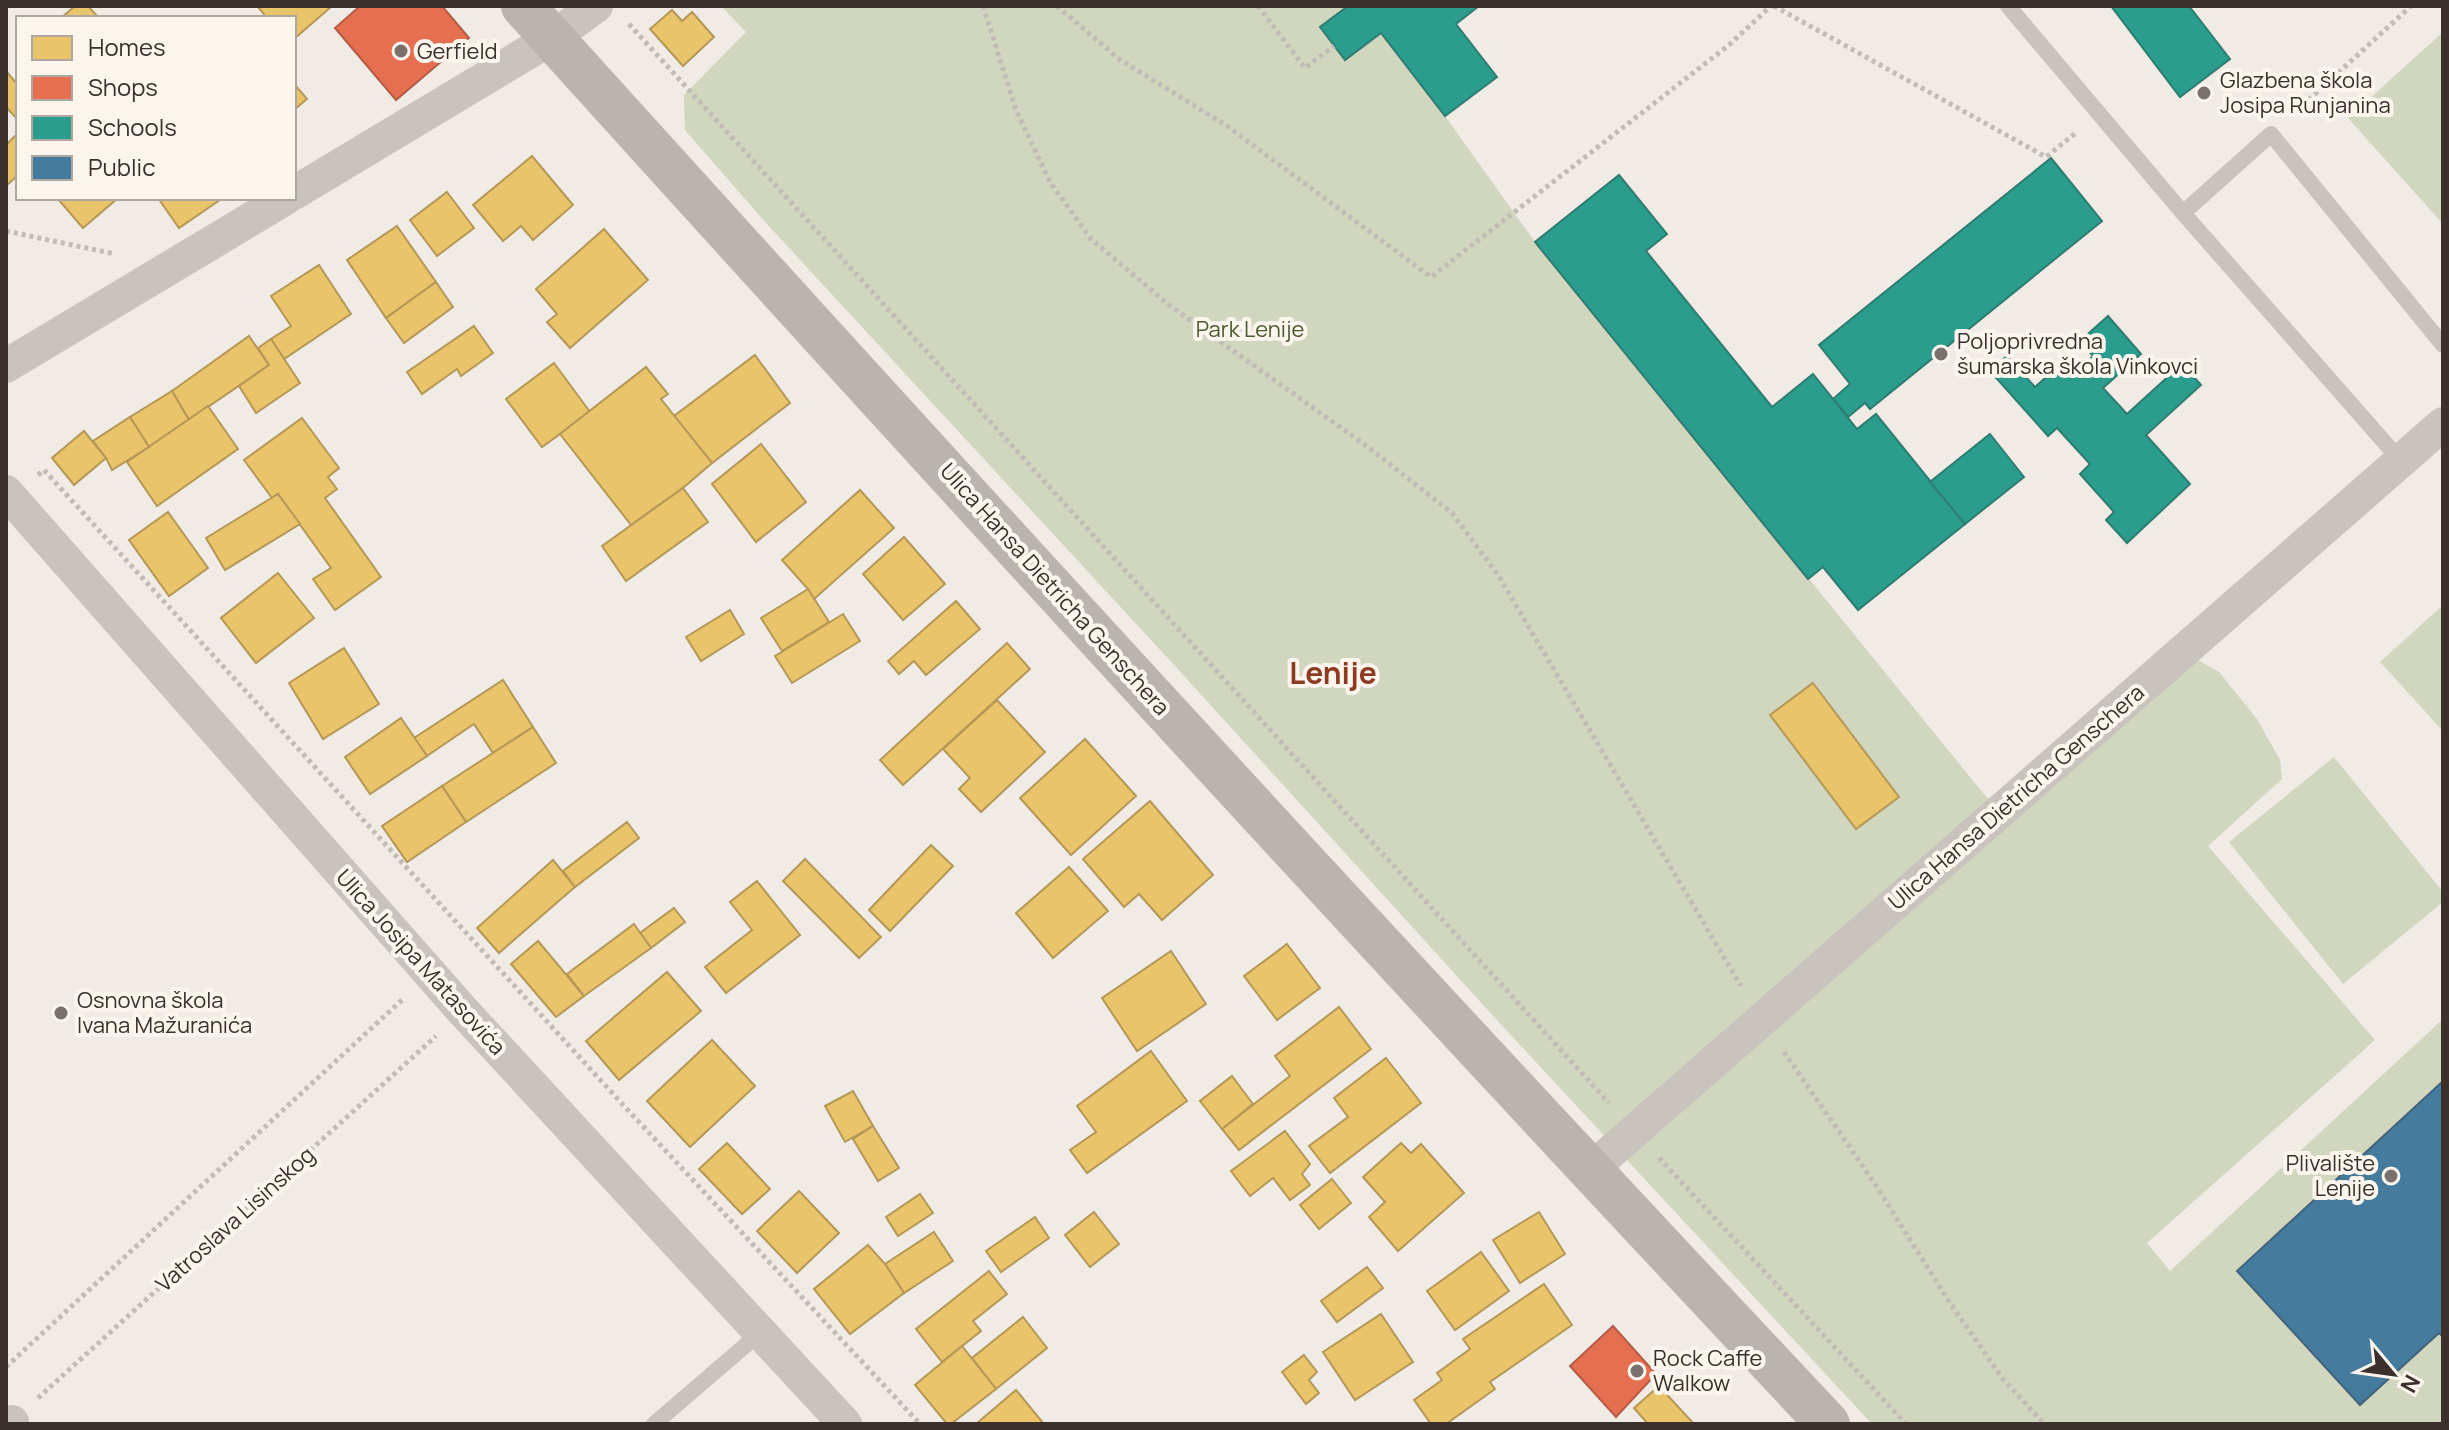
<svg xmlns="http://www.w3.org/2000/svg" width="2449" height="1430" font-family="Manrope,sans-serif">
	<rect width="100%" height="100%" fill="#f0ebe5"/>
	<g fill="#d1d6bf">
		<path d="M721,6H1348L1320,27L1344,60L1381,33L1445,116L1535,242L1983,793L2010,822L2194,658L2219,672L2257,719L2280,760L2282,779L2208,846L2375,1040L2147,1243L2170,1271L2443,1019V1424H1872L1496,1019L1175,666L766,223L685,130L684,95L746,32Z"/>
		<path d="M2443,32V224L2348,118Z"/>
		<path d="M2443,605V731L2380,662Z"/>
		<path d="M2334,757L2443,892V902L2343,984L2229,842Z"/>
	</g>
	<g fill="#e9c46a" stroke="#b59857" stroke-width="2">
		<path d="M75,6H88L99,18H61Z"/>
		<path d="M261,6H332L294,39V18H267L259,8Z"/>
		<path d="M672,10L682,21L692,12L714,37L683,66L650,29Z"/>
		<path d="M6,71L18,85V120L6,107Z"/>
		<path d="M294,84L307,99L294,110Z"/>
		<path d="M18,133V175L6,186V145Z"/>
		<path d="M532,156L573,205L533,240L521,226L503,241L473,205Z"/>
		<path d="M447,192L474,228L437,256L410,220Z"/>
		<path d="M57,198H118L83,228Z"/>
		<path d="M158,198H219L220,200L179,228Z"/>
		<path d="M397,226L436,282L386,318L347,260Z"/>
		<path d="M604,229L648,280L570,348L547,322L557,314L536,289Z"/>
		<path d="M319,265L351,314L284,359L271,339L291,326L271,296Z"/>
		<path d="M436,282L453,307L404,343L386,318Z"/>
		<path d="M474,326L493,353L461,376L457,369L422,394L407,372Z"/>
		<path d="M249,336L269,365L189,420L172,391Z"/>
		<path d="M271,339L300,383L256,413L239,386L269,365L258,348Z"/>
		<path d="M755,355L790,403L712,463L674,416Z"/>
		<path d="M554,363L590,412L542,447L506,399Z"/>
		<path d="M646,367L668,394L661,399L712,463L683,488L631,525L560,434Z"/>
		<path d="M172,391L189,420L149,447L130,417Z"/>
		<path d="M208,406L238,449L157,506L127,462Z"/>
		<path d="M130,417L149,447L112,470L106,458L93,441Z"/>
		<path d="M302,418L339,468L328,477L337,489L325,498L381,577L335,610L313,579L331,568L278,494L272,498L244,460Z"/>
		<path d="M84,431L106,458L74,485L52,458Z"/>
		<path d="M761,444L806,502L756,542L712,484Z"/>
		<path d="M683,488L708,522L626,581L602,546Z"/>
		<path d="M860,490L894,528L814,599L808,589L782,560Z"/>
		<path d="M278,494L300,524L225,570L206,538Z"/>
		<path d="M168,512L208,568L169,596L129,540Z"/>
		<path d="M904,537L945,584L903,620L863,574Z"/>
		<path d="M278,573L314,618L256,663L221,618Z"/>
		<path d="M808,589L829,622L782,651L761,618Z"/>
		<path d="M956,601L980,629L926,675L914,661L899,674L888,661Z"/>
		<path d="M730,610L744,634L701,661L686,637Z"/>
		<path d="M843,614L860,641L792,683L775,656Z"/>
		<path d="M1007,643L1030,669L903,785L880,760Z"/>
		<path d="M344,648L379,704L323,739L289,683Z"/>
		<path d="M503,680L533,727L493,753L474,724L427,756L414,738Z"/>
		<path d="M1813,683L1899,797L1856,829L1770,715Z"/>
		<path d="M997,700L1045,752L981,812L959,789L970,778L943,749Z"/>
		<path d="M401,718L427,756L370,794L345,757Z"/>
		<path d="M533,727L556,763L466,822L442,786Z"/>
		<path d="M1085,739L1136,796L1071,855L1020,798Z"/>
		<path d="M442,786L466,822L407,862L382,826Z"/>
		<path d="M1150,801L1213,875L1162,920L1139,894L1124,907L1083,859Z"/>
		<path d="M627,822L639,838L575,887L563,871Z"/>
		<path d="M931,845L953,866L890,931L869,910Z"/>
		<path d="M805,859L881,937L859,958L783,881Z"/>
		<path d="M553,860L575,887L499,953L477,928Z"/>
		<path d="M1069,867L1108,911L1053,958L1016,913Z"/>
		<path d="M757,881L800,935L726,993L705,967L752,930L730,902Z"/>
		<path d="M674,908L685,922L651,948L640,933Z"/>
		<path d="M634,924L651,948L584,996L567,974Z"/>
		<path d="M538,941L584,996L556,1017L511,964Z"/>
		<path d="M1287,944L1320,988L1277,1020L1244,976Z"/>
		<path d="M1171,951L1206,1004L1137,1051L1102,998Z"/>
		<path d="M667,972L701,1011L619,1080L586,1041Z"/>
		<path d="M1339,1007L1371,1049L1239,1150L1222,1129L1290,1076L1275,1056Z"/>
		<path d="M712,1040L755,1086L690,1147L647,1101Z"/>
		<path d="M1151,1051L1187,1101L1087,1173L1070,1150L1096,1132L1077,1106Z"/>
		<path d="M1386,1058L1421,1103L1330,1173L1309,1146L1348,1117L1334,1098Z"/>
		<path d="M1232,1076L1253,1104L1222,1129L1200,1101Z"/>
		<path d="M853,1091L873,1126L845,1142L825,1106Z"/>
		<path d="M873,1126L899,1168L878,1181L853,1139Z"/>
		<path d="M1285,1131L1310,1164L1302,1174L1310,1185L1290,1200L1273,1178L1250,1196L1231,1171Z"/>
		<path d="M727,1143L770,1189L742,1214L699,1169Z"/>
		<path d="M1401,1143L1411,1153L1421,1144L1464,1193L1398,1251L1369,1217L1385,1202L1363,1177Z"/>
		<path d="M1332,1179L1351,1203L1319,1229L1300,1205Z"/>
		<path d="M799,1191L839,1233L797,1273L757,1231Z"/>
		<path d="M920,1194L933,1213L898,1236L886,1217Z"/>
		<path d="M1094,1212L1119,1244L1090,1267L1065,1235Z"/>
		<path d="M1539,1212L1565,1254L1520,1283L1493,1240Z"/>
		<path d="M1035,1217L1049,1238L1001,1272L986,1251Z"/>
		<path d="M934,1232L953,1261L904,1293L885,1264Z"/>
		<path d="M868,1245L885,1264L904,1293L850,1334L814,1289Z"/>
		<path d="M1481,1252L1509,1291L1455,1330L1427,1291Z"/>
		<path d="M1367,1267L1383,1288L1337,1322L1321,1301Z"/>
		<path d="M989,1271L1007,1294L973,1321L981,1331L942,1362L916,1329Z"/>
		<path d="M1544,1284L1572,1325L1490,1382L1495,1389L1446,1424H1431L1414,1400L1442,1380L1437,1373L1470,1349L1463,1339Z"/>
		<path d="M1381,1314L1413,1362L1355,1400L1323,1352Z"/>
		<path d="M1023,1317L1047,1348L996,1389L972,1358Z"/>
		<path d="M962,1346L996,1389L951,1424H947L915,1385Z"/>
		<path d="M1304,1355L1317,1372L1309,1380L1319,1393L1306,1404L1282,1372Z"/>
		<path d="M1659,1386L1694,1424H1648L1634,1408Z"/>
		<path d="M1016,1390L1044,1424H976Z"/>
	</g>
	<g fill="#e76f51" stroke="#b35c46" stroke-width="2">
		<path d="M360,6H442L469,38L396,100L335,28Z"/>
		<path d="M1613,1326L1656,1374L1616,1417L1570,1366Z"/>
	</g>
	<g fill="#2a9d8f" stroke="#2f7c71" stroke-width="2">
		<path d="M1348,6H1479L1456,24L1497,77L1445,116L1381,33L1345,60L1320,27Z"/>
		<path d="M2111,6H2189L2230,59L2180,97Z"/>
		<path d="M2051,158L2102,221L1870,409L1865,403L1848,417L1833,399L1850,384L1819,345Z"/>
		<path d="M1619,175L1667,234L1646,251L1772,407L1813,374L1857,429L1876,414L1965,524L1858,610L1823,567L1808,579L1535,242Z"/>
		<path d="M2108,316L2141,354L2103,388L2127,414L2182,364L2201,385L2146,435L2190,484L2127,543L2106,520L2114,512L2080,474L2090,464L2057,428L2048,436L1990,371L2007,356L2035,387L2070,356L2081,368L2093,356L2080,341Z"/>
		<path d="M1990,434L2024,477L1965,524L1930,482Z"/>
	</g>
	<path fill="#457b9d" stroke="#42647b" stroke-width="2" d="M2443,1081V1337L2439,1333L2360,1405L2237,1271Z"/>
	<g fill="none" stroke-linecap="round" stroke-linejoin="round">
		<g stroke="#c2bbb6" stroke-width="5" stroke-dasharray="4 4" stroke-linecap="butt">
			<path d="M983,6L1016,110L1050,182L1091,239L1169,305L1368,447L1452,513L1498,575L1741,986"/>
			<path d="M1057,6L1119,59L1227,126L1431,277L1729,45L1771,6"/>
			<path d="M1258,6L1305,68L1334,46"/>
			<path d="M1774,6L2046,157L2077,132"/>
			<path d="M629,24L1609,1103"/>
			<path d="M2291,116L2411,6"/>
			<path d="M6,231L115,254"/>
			<path d="M38,475L44,470L625,1107L920,1424"/>
			<path d="M1784,1052L1875,1184L1950,1303L2003,1379L2044,1424"/>
			<path d="M1659,1158L1906,1424"/>
			<path d="M6,1367L404,998"/>
			<path d="M38,1398L436,1036"/>
		</g>
		<g stroke="#c9c3be" stroke-width="16">
			<path d="M2008,6L2183,213"/>
			<path d="M2401,461L2183,213L2271,134L2443,345"/>
			<path d="M654,1424L761,1332"/>
		</g>
		<g stroke="#c9c3be" stroke-width="34">
			<path d="M294,193L552,38L596,6"/>
			<path d="M6,366L286,198"/>
			<path d="M6,492L463,1011L845,1424"/>
			<path d="M1590,1170L2443,424"/>
			<path d="M6,1423L12,1422"/>
		</g>
		<path stroke="#bab3ae" stroke-width="44" d="M523,6C954,483 1388,956 1828,1424"/>
	</g>
	<g fill="#7a716c" stroke="#fbf5ee" stroke-width="3">
		<circle cx="401" cy="51" r="8"/>
		<circle cx="2204" cy="93" r="8"/>
		<circle cx="1941" cy="354" r="8"/>
		<circle cx="61" cy="1013" r="8"/>
		<circle cx="2391" cy="1176" r="8"/>
		<circle cx="1637" cy="1371" r="8"/>
	</g>
	<g text-anchor="middle" stroke-width="8" stroke-linejoin="round" paint-order="stroke">
		<g font-size="22" fill="#3b302b" stroke="#fbf5ee" text-anchor="start">
			<text x="417" y="59">Gerfield</text>
			<text x="2220" y="88">Glazbena škola<tspan x="2220" dy="25">Josipa Runjanina</tspan></text>
			<text x="1957" y="349">Poljoprivredna<tspan x="1957" dy="25">šumarska škola Vinkovci</tspan></text>
			<text x="77" y="1008">Osnovna škola<tspan x="77" dy="25">Ivana Mažuranića</tspan></text>
			<text x="2375" y="1171" text-anchor="end">Plivalište<tspan x="2375" dy="25">Lenije</tspan></text>
			<text x="1653" y="1366">Rock Caffe<tspan x="1653" dy="25">Walkow</tspan></text>
		</g>
		<g font-size="22" fill="#4a5a2e" stroke="#fbf5ee">
			<text x="1250" y="337">Park Lenije</text>
		</g>
		<g font-size="22" fill="#3b302b" stroke="#fbf5ee">
			<text transform="translate(1055 589) rotate(48)" y="8">Ulica Hansa Dietricha Genschera</text>
			<text transform="translate(2016 797) rotate(-41)" y="8">Ulica Hansa Dietricha Genschera</text>
			<text transform="translate(421 962) rotate(48)" y="8">Ulica Josipa Matasovića</text>
			<text transform="translate(235 1219) rotate(-42)" y="8">Vatroslava Lisinskog</text>
		</g>
		<g font-size="30" font-weight="bold" fill="#8c3b22" stroke="#fbf5ee">
			<text x="1333" y="684">Lenije</text>
		</g>
	</g>
	<rect width="2449" height="1430" fill="none" stroke="#3b302b" stroke-width="16"/>
	<rect x="16" y="16" width="280" height="184" fill="#fbf5ee" stroke="#aea6a0" stroke-width="2"/>
	<rect x="32" y="36" width="40" height="24" fill="#e9c46a" stroke="#aea6a0" stroke-width="2"/>
	<text x="88" y="56" font-size="24" fill="#3b302b">Homes</text>
	<rect x="32" y="76" width="40" height="24" fill="#e76f51" stroke="#aea6a0" stroke-width="2"/>
	<text x="88" y="96" font-size="24" fill="#3b302b">Shops</text>
	<rect x="32" y="116" width="40" height="24" fill="#2a9d8f" stroke="#aea6a0" stroke-width="2"/>
	<text x="88" y="136" font-size="24" fill="#3b302b">Schools</text>
	<rect x="32" y="156" width="40" height="24" fill="#457b9d" stroke="#aea6a0" stroke-width="2"/>
	<text x="88" y="176" font-size="24" fill="#3b302b">Public</text>
	<g transform="translate(2393 1374) rotate(119)" stroke="#fbf5ee" stroke-width="6" paint-order="stroke">
	<path d="M0-6L14 30L0 20L-14 30Z" fill="#3b302b"/>
	<text y="-12" font-size="22" font-weight="bold" text-anchor="middle" fill="#3b302b">N</text>
	</g>
</svg>
